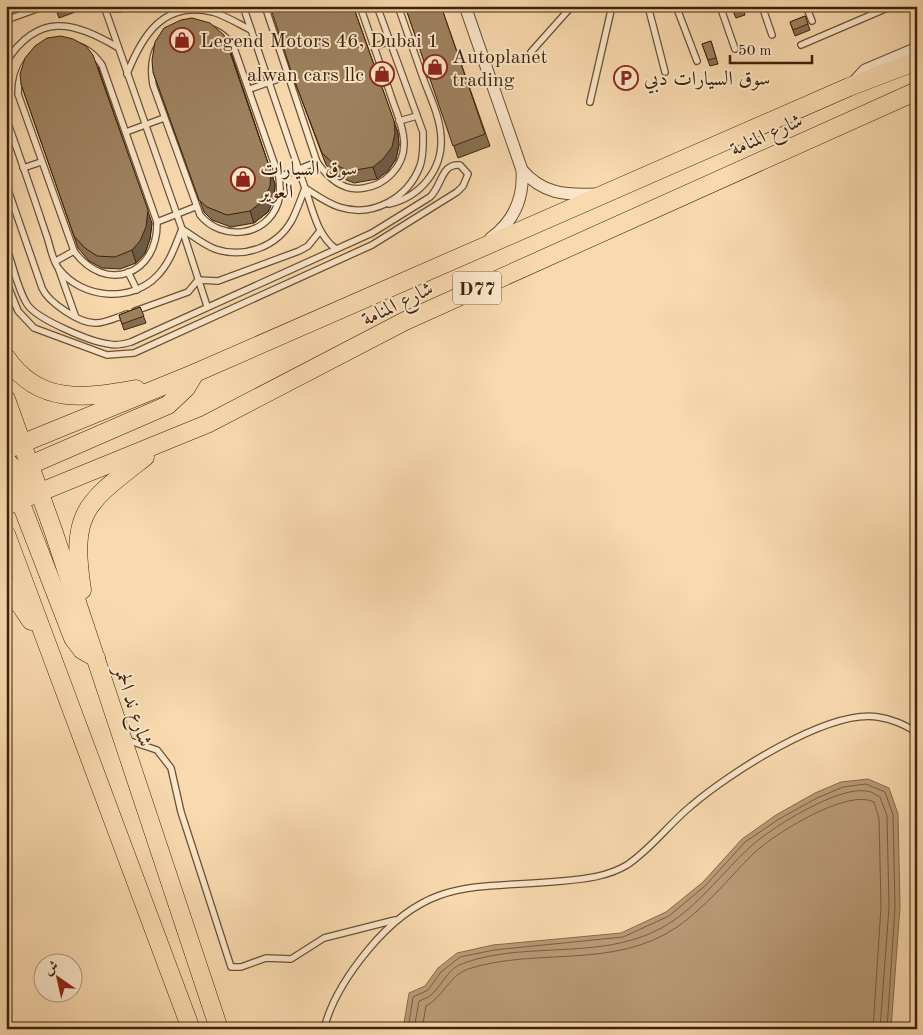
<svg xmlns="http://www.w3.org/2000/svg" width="923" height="1035" font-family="'Old Standard TT',Amiri,serif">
	<rect width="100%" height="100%" fill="#f9daaf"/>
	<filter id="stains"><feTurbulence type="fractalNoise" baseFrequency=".004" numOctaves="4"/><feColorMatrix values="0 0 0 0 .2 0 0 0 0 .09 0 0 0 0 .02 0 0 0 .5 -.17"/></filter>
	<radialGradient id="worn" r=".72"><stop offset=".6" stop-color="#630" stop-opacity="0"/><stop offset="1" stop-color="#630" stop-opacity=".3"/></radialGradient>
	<path fill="#b99b77" stroke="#876b4b" d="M868,779L889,788L898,814L900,907L891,1029H403L409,993L425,986L438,968L457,953L493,945L621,933L666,912L703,882L742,839L776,815L815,793L841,782Z"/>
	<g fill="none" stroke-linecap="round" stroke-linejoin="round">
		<g stroke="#7a5e40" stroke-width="1">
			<path d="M408,1029L413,997L428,990L441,972L460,957L494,950L623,937L669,916L706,885L745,842L779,819L817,798L843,787L866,784L885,792L893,815L895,907L887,1029"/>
			<path d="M414,1029L419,1001C423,999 429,998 432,994C443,984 448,968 464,963C531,939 610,964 673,921C703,900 723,872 749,848C770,828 838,786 866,791C871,791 876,795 880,797L887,816L889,907L880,1029"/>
			<path d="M422,1029L426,1006C443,997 450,975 468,969C536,947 614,970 677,927C707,906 728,879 753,854C774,834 847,788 874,802L879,818L881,907L873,1029"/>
		</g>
		<defs>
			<g id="lane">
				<path d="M104,6L182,229C193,236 204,245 215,249C244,259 277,247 292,220C297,210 301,199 305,188"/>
				<path d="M243,6L305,188C316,195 327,203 339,207C373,218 408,198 420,166C424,155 423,143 423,132L377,6"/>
				<path d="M265,6L317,162C328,178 343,192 364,188C385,185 404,167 404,144C404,127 395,109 390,93C380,64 370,35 360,6"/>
				<path d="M648,6L665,72"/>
				<path d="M676,6L697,61"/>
				<path d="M720,6L735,49"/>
				<path d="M762,6L772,35"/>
				<path d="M806,6L812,21"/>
				<path d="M104,8L120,9L129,6"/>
				<path d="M6,20L45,6"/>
				<path d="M196,25C212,27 222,32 233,45L279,177C280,186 281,194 278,203C266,238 221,241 200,215L153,85C147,50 161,30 196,25Z"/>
				<path d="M60,42C79,44 91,49 102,65L157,222C158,276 105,294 74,251L18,94C18,66 32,48 60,42Z"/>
				<path d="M801,45L892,6"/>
				<path d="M374,47L390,41"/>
				<path d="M531,52L572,6"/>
				<path d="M6,62C38,12 74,21 117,47"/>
				<path d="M127,74C142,36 163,0 213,12C226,16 239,24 251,30"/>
				<path d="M250,89L287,76"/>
				<path d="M590,102L612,6"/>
				<path d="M6,118C20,157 33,195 46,234C50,244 52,261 59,269C82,299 131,303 157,276C170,263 175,246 182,229"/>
				<path d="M399,121L417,116"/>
				<path d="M126,132L164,118"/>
				<path d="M23,168L41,162"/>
				<path d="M279,177L317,162"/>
				<path d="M6,184L42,288C48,302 80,324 96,323C106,323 117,317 127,314"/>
				<path d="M305,188C313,210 317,235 336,249"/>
				<path d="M389,204C420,197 443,170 441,137C440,116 429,95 422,75C414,52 406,29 398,6"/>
				<path d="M157,222L195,207"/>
				<path d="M182,229L207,306"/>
				<path d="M6,246C13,265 17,288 27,304C36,319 91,342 109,344C116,346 124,344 131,342L372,233L430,197C442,186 441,163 460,165L468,174L463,186L457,192L372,245L134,353L107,355L34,328L18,311L6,281"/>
				<path d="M56,261L74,251"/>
				<path d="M59,270L75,315"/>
				<path d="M128,272L137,290"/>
				<path d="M135,311L188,292L198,280L218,281L299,251L308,246L320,231"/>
				<path d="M127,740L157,750L171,768L181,812L231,967H241L266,958L291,959L324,938L395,920"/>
				<path d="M324,1029C331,1000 349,973 368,950C429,876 475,889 562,881C584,879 607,877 627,865C651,849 669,824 691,806C728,774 828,709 878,717C893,719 904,725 917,732"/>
			</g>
			<g id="street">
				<path d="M465,6L522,170C524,198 514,221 491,238"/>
				<path d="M853,83L865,70L917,48"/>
				<path d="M522,170C543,194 565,195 594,194"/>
			</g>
			<g id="primary">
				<path d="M6,357C39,406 86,398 136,389"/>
				<path d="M6,399L53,530L219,1029"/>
				<path d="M6,450L195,373L849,87L917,61"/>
				<path d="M6,460L28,484"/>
				<path d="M14,491L20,501L73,638L82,650L96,658"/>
				<path d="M6,494L30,465L168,405L186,388L195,373"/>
				<path d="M6,506L207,424L405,321L917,91"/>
				<path d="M6,534L191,1029"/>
				<path d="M6,584L31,621"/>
				<path d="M82,590C70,511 86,503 145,457"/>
			</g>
		</defs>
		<use href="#lane" stroke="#6b5033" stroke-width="8"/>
		<use href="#street" stroke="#6b5033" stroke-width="13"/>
		<use href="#primary" stroke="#3c220a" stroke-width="19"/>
		<use href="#lane" stroke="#fbe7cb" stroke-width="5.5"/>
		<use href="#street" stroke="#fbe7cb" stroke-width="11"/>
		<use href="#primary" stroke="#f9daaf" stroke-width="18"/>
	</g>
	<g fill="#887053" stroke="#3c220a">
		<path d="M55,6H77L78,11L59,18Z"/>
		<path d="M353,6L398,133L399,145L396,159L388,171L377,179L354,183L339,177L326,165L292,74Z"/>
		<path d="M405,6H441L490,146L458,158Z"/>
		<path d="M731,6H742L745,15L736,18Z"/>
		<path d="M805,16L810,30L795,36L790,22Z"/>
		<path d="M711,41L718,64L710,66L702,44Z"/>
		<path d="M229,47L275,184L274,199L268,212L254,223L231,227L212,220L204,212L153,72Z"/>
		<path d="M21,84L152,223L150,239L145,253L136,263L120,269L102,268L89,261L78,248Z"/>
		<path d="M140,307L146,323L124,330L119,315Z"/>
	</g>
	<g fill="#6f5b43" stroke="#3c220a">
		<path d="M353,6L398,133L399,145L396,159L388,171L377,179L373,167Z"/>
		<path d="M229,47L275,184L274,199L268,212L254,223L250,211Z"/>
		<path d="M98,67L152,223L150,239L145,253L136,263L132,250Z"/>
	</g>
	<g fill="#9e8260" stroke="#3c220a">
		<path d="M55,6H63L56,9Z"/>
		<path d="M270,6H353L394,121L395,133L392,147L383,159L373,167L350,171L335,165L322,153L292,74Z"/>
		<path d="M405,6H441L485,134L453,146Z"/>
		<path d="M731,6H742V9L733,12Z"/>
		<path d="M805,16L808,24L793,30L790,22Z"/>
		<path d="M192,18L210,23L224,35L271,172L270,186L264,200L250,211L227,215L207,207L199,200L153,72L152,60L155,42L164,28L181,20Z"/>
		<path d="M61,36L73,39L86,46L93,55L148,210L146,227L140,241L132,250L115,257L97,256L85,248L74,236L21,84L20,74L25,58L35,46L47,38Z"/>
		<path d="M711,41L716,58L708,60L702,44Z"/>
		<path d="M140,307L144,316L122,324L119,315Z"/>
	</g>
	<defs>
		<symbol id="shop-ring" viewBox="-11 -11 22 22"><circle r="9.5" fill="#fbe7cb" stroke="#8f2418" stroke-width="1.5"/><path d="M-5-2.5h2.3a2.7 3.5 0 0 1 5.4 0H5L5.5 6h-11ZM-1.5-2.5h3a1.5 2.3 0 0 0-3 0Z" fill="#8f2418"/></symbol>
		<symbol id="parking-ring" viewBox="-11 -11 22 22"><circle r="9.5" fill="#fbe7cb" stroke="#8f2418" stroke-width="1.5"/><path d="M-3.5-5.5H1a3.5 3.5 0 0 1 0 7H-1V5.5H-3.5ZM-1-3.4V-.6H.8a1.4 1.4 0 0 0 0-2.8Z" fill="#8f2418"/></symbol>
	</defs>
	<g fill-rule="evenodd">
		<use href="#shop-ring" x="168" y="26" width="28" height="28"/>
		<use href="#shop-ring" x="421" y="53" width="28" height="28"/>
		<use href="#shop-ring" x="368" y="60" width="28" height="28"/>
		<use href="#parking-ring" x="612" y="64" width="28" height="28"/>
		<use href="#shop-ring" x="229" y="165" width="28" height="28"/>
	</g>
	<g text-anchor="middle" stroke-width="4" stroke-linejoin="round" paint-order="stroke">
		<rect fill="#fbe7cb" stroke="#755d44" stroke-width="1" x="453" y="271.5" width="48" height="33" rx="4"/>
		<g font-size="19" font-weight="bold" fill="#3c220a">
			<text x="477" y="295">D77</text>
		</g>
		<g font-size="20" fill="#3c220a" stroke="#fbe7cb" text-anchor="start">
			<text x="200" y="47">Legend Motors 46, Dubai 1</text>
			<text x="452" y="63">Autoplanet<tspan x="452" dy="23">trading</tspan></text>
			<text x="364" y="81" text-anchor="end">alwan cars llc</text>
			<text x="644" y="85">سوق السيارات دبي</text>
			<text x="260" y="175">سوق السيارات<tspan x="260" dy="23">العوير</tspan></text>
		</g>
		<g font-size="20" fill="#3c220a" stroke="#fbe7cb">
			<text transform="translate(766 134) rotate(-24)" y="7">شارع المنامة</text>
			<text transform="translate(397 303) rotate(-26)" y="7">شارع المنامة</text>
			<text transform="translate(134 706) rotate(72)" y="7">شارع ند الحمر</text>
		</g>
	</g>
	<rect width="923" height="1035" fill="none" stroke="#f9daaf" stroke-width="25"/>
	<rect x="8" y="8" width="908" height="1020" fill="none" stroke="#3c220a" stroke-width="2.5"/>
	<rect x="12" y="12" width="898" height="1010" fill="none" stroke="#3c220a"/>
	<g transform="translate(58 978) rotate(326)"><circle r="24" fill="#fbe7cb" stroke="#af987e"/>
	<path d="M0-4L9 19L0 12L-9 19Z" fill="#8f2418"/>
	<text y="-8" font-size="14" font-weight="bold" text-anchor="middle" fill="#3c220a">ش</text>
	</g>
	<path d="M730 55v8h82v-8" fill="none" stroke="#3c220a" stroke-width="2.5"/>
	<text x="738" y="55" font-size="15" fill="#3c220a" stroke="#fbe7cb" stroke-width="4" paint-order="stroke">50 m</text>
	<rect width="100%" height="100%" filter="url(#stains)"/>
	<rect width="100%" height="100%" fill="url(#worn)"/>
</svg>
